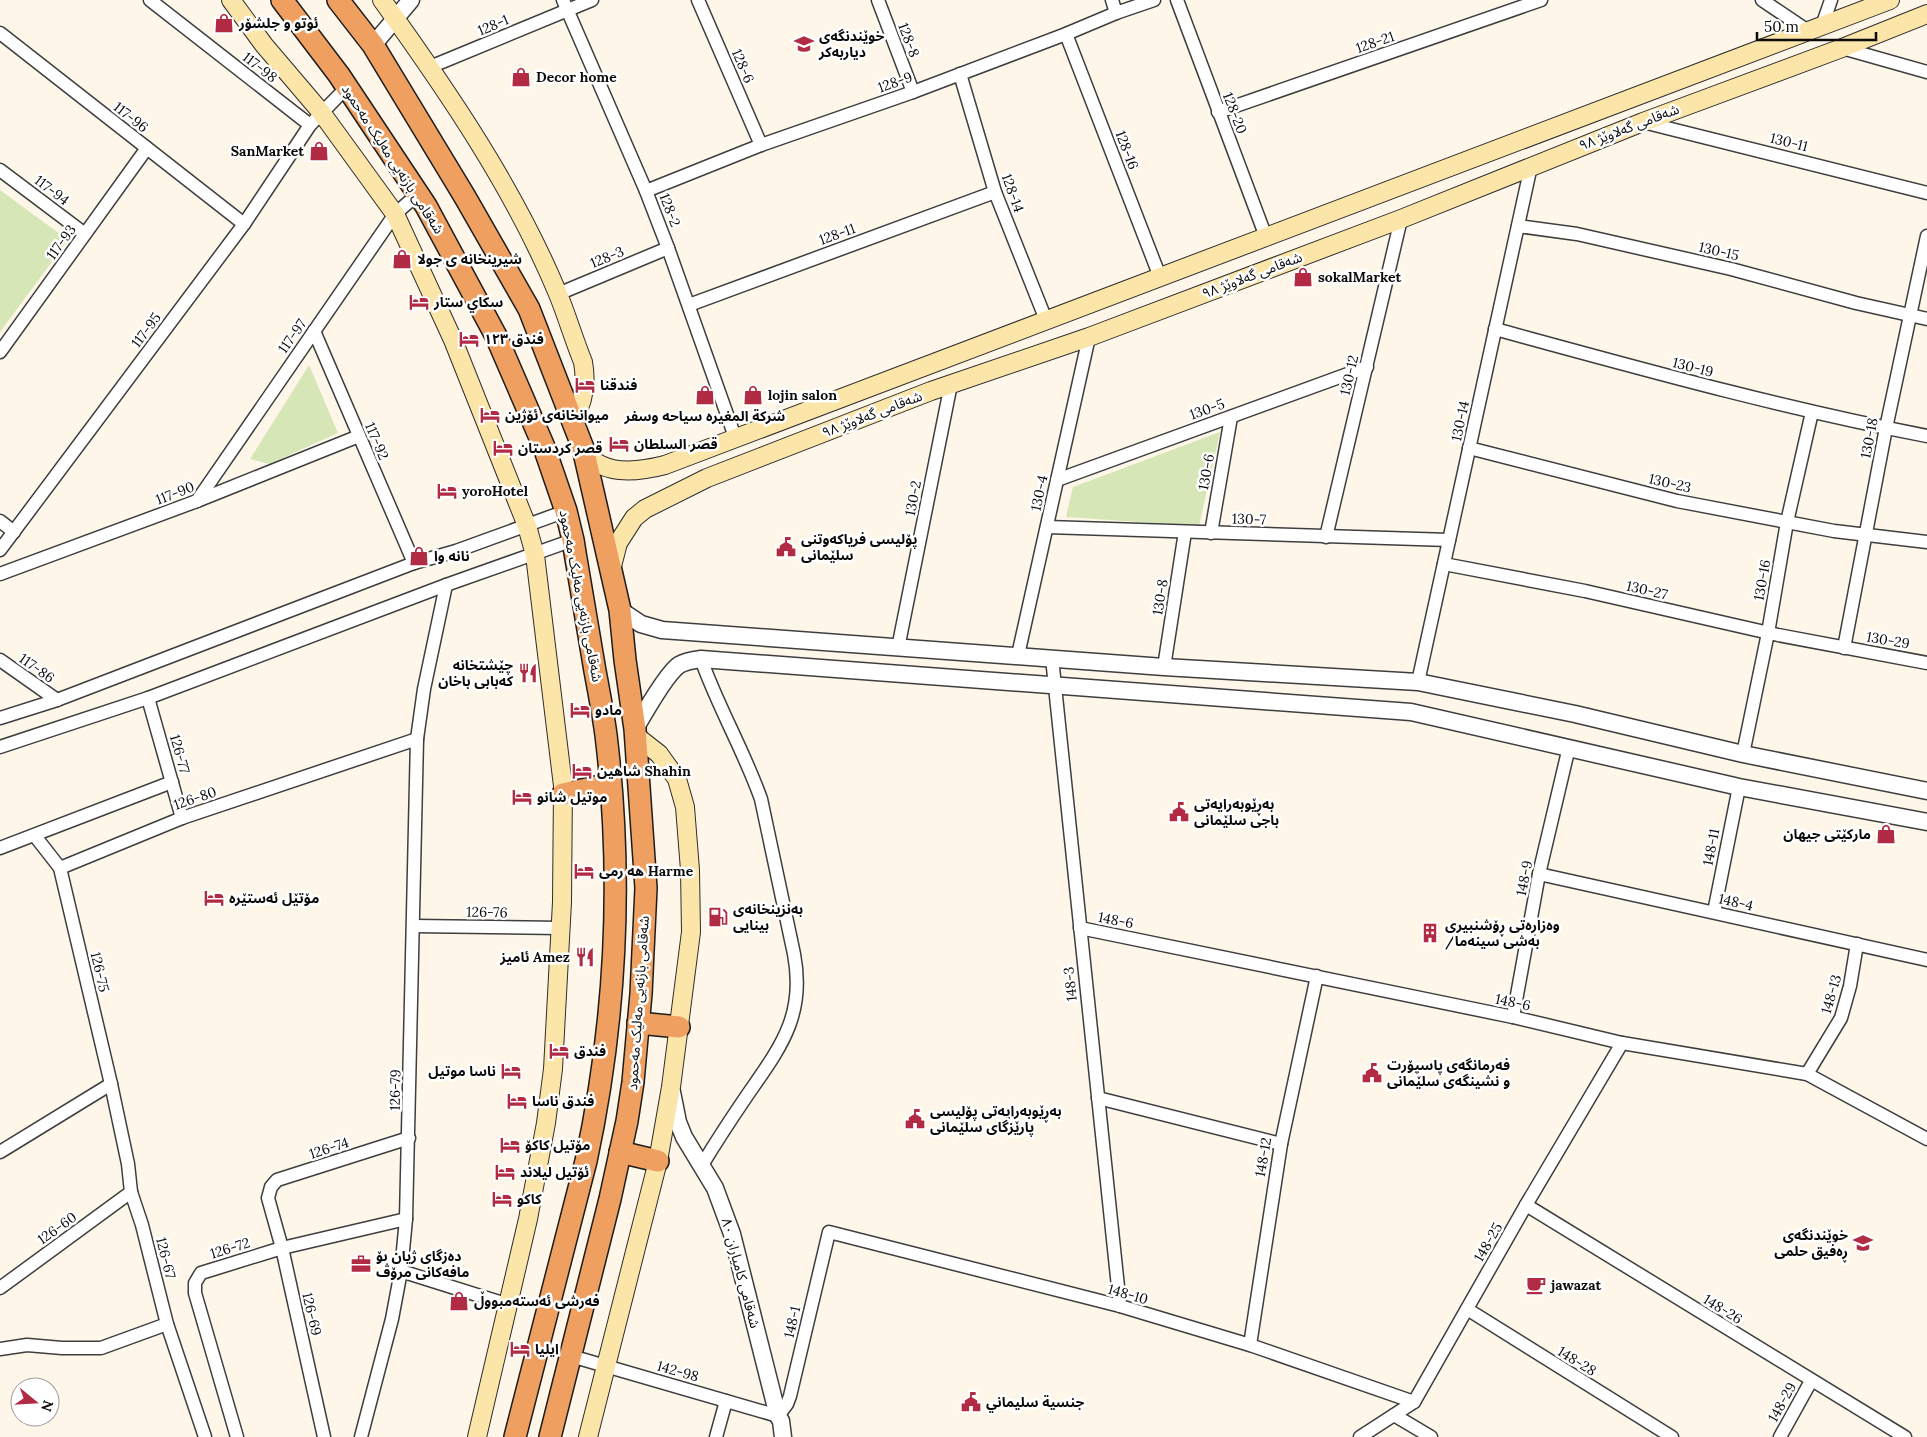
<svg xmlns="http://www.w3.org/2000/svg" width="1927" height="1437" font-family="Lora,'Noto Sans Arabic',serif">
	<rect width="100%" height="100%" fill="#fef7e9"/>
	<g fill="#d6e6b6">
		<path d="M0,190L68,240L0,332Z"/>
		<path d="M309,365L338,433L269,464L250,459Z"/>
		<path d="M1220,432L1199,526L1066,517L1073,487Z"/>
	</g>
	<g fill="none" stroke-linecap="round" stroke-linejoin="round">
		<defs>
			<g id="minor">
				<path d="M150,0L310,125"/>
				<path d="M563,0L646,191L668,248L735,437"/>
				<path d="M698,0L761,145"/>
				<path d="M878,0L913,92"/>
				<path d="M1112,0L1116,13"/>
				<path d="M1177,0L1266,237"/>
				<path d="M1762,0L1808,31"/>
				<path d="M1822,26L1831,0"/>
				<path d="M0,33L244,224"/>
				<path d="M1066,34L1160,277"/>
				<path d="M1842,48L1927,72"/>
				<path d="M430,67L592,0"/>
				<path d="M960,74L995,192L1046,320"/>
				<path d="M1218,112L1541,0"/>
				<path d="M1643,122L1927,193"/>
				<path d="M0,170L85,234"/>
				<path d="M646,191L761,145L913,92L1066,34L1116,13L1154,0"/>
				<path d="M1518,226L1577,234L1731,269L1856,303L1927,319"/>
				<path d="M558,294L668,248"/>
				<path d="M689,305L995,192"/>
				<path d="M1495,329C1638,368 1781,408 1927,436"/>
				<path d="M314,331L414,563"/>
				<path d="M0,352L147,148"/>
				<path d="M1469,448L1677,501L1834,531L1927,542"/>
				<path d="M1057,480L1367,367"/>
				<path d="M197,501L395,214L418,194"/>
				<path d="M0,521L14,532"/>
				<path d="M1047,527L1449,540"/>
				<path d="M1211,533L1231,417"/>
				<path d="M1326,537L1401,219"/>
				<path d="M0,550L244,224L310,125L347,87"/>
				<path d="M1444,564L1585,591L1778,635L1927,663"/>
				<path d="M0,574L197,501L359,436"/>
				<path d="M898,648L951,384"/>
				<path d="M1844,648L1886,428L1927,236"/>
				<path d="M1018,655L1089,337"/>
				<path d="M1052,658L1120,1306"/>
				<path d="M701,659C718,707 744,751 761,799L794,954C806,1017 779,1049 746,1097C731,1119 716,1142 702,1165"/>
				<path d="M0,660L57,700"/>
				<path d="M1164,667L1185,532"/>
				<path d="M1418,682L1531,166"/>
				<path d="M148,698L182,818"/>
				<path d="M0,718L57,700L414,563L456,551L566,511"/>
				<path d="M0,747L148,698L446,585L573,540"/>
				<path d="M1743,754L1768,633L1787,522L1812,412"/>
				<path d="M35,836L60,868L111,1084L128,1164L131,1192L142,1225L167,1324L205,1437"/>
				<path d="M0,848L172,782"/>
				<path d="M60,868L182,818L417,739"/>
				<path d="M1539,874L1927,960"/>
				<path d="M1714,912L1739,787"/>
				<path d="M414,926L561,928"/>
				<path d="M1080,928L1513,1017L1622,1043L1807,1074L1927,1139"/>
				<path d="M1513,1017L1539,874L1569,747"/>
				<path d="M1807,1074L1841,1018L1850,986L1857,944"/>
				<path d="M1098,1098L1281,1144"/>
				<path d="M0,1152L111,1084"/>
				<path d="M1526,1205L1905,1437"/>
				<path d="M401,1271L509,1305"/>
				<path d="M0,1288L131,1192"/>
				<path d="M1467,1309L1672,1437"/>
				<path d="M1250,1345L1281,1144L1317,976"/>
				<path d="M0,1349L27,1345L62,1348H101L167,1324"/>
				<path d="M571,1356L778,1416L787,1404L790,1396L829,1232L1120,1306L1250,1345L1414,1402"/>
				<path d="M1394,1415L1431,1437"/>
				<path d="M237,1437L195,1293V1283L201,1273L282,1248L406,1219"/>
				<path d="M324,1437L282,1248L268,1198L271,1187L277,1180L409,1138"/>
				<path d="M361,1437L392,1319L401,1271L406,1219L417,739L424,689L446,585"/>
				<path d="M716,1437L726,1401"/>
				<path d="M1360,1437L1414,1402L1526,1205L1622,1043"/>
				<path d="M1780,1437L1811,1381"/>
			</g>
			<g id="tertiary">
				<path d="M373,45L411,0"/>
				<path d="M620,610L641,624L662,630L1164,667L1418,682L1575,714L1743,754L1927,791"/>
				<path d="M635,729C643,715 667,673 679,665C686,661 693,660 701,659L1411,712L1739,787L1927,822"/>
				<path d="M672,1092L678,1122L684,1137L715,1188L732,1234L778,1416L781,1421L783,1437"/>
			</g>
			<g id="secondary">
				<path d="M231,0L264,45L321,112L395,214L453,340L527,526L535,555L563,786L562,902L553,1069L546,1123L528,1219L477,1437"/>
				<path d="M382,0C448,92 514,188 558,294C567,316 574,340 583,362C587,384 584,402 573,420"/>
				<path d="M583,448C599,477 638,472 665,465L1890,0"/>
				<path d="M611,570L618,543L634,518L645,509L707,478L931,391L1089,337L1401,219L1643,122L1842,48L1927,14"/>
				<path d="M588,1437L658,1161L671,1087L691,932L690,870L685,807L677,779L659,754L636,736"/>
			</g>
			<g id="trunk">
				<path d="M282,0L339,75L426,206L496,336L544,447L566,511L573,540C580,584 588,628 595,671C599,692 603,713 606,735C623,876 616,1021 586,1161L515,1437"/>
				<path d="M338,0L373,45L465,197L529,309L583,448L620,610L625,660L635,729L646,888L641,994L633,1082L627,1121L610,1199L550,1437"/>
				<path d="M563,794L610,784"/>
				<path d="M638,1023L679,1027"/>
				<path d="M620,1152L658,1161"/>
			</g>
		</defs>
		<use href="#minor" stroke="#3e3e3e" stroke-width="15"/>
		<use href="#tertiary" stroke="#3e3e3e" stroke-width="19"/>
		<use href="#secondary" stroke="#2d2d2d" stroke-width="20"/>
		<use href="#trunk" stroke="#1c1c1c" stroke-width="24"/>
		<use href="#minor" stroke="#fff" stroke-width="12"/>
		<use href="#tertiary" stroke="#fff" stroke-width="16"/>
		<use href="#secondary" stroke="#fbe5a8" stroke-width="18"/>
		<use href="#trunk" stroke="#efa060" stroke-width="21"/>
	</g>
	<defs>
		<symbol id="shop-bare" viewBox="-9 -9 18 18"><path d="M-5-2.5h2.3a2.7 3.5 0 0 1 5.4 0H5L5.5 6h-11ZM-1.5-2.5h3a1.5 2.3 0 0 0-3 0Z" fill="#b22b45" stroke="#fff" stroke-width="2.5" paint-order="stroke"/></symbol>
		<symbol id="school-bare" viewBox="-9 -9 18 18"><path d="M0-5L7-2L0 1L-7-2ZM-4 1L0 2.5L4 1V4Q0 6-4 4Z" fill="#b22b45" stroke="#fff" stroke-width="2.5" paint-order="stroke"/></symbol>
		<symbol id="hotel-bare" viewBox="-9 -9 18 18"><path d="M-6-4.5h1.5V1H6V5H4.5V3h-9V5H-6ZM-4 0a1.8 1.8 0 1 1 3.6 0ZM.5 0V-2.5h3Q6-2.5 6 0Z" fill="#b22b45" stroke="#fff" stroke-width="2.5" paint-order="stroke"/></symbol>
		<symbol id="civic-bare" viewBox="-9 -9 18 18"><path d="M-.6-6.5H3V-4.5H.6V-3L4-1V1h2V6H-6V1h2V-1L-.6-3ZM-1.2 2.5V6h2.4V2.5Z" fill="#b22b45" stroke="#fff" stroke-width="2.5" paint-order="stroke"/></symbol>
		<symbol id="restaurant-bare" viewBox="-9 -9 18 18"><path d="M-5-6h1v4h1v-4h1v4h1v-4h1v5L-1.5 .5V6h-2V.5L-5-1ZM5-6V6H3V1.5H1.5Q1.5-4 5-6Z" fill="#b22b45" stroke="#fff" stroke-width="2.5" paint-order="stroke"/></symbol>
		<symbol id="fuel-bare" viewBox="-9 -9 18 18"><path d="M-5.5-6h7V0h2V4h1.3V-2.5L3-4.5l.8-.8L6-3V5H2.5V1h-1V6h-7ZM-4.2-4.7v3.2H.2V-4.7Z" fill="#b22b45" stroke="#fff" stroke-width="2.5" paint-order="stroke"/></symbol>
		<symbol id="building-bare" viewBox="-9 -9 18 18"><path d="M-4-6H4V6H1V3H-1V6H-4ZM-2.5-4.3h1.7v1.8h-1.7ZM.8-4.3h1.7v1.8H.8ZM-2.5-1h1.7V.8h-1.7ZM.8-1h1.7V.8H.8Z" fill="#b22b45" stroke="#fff" stroke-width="2.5" paint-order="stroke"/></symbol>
		<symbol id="office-bare" viewBox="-9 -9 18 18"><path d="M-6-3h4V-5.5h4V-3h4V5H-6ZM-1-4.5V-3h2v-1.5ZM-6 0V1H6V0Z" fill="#b22b45" stroke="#fff" stroke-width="2.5" paint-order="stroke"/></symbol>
		<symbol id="cafe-bare" viewBox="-9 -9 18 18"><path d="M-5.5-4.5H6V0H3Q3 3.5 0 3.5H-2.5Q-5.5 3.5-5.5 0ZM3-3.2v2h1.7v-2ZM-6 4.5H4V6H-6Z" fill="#b22b45" stroke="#fff" stroke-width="2.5" paint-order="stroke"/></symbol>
	</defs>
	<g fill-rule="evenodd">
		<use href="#shop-bare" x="210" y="9" width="28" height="28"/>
		<use href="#school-bare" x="790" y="30" width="28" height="28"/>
		<use href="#shop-bare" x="507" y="63" width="28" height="28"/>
		<use href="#shop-bare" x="305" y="137" width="28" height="28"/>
		<use href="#shop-bare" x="388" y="245" width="28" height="28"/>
		<use href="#shop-bare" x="1289" y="263" width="28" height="28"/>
		<use href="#hotel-bare" x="405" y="288" width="28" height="28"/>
		<use href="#hotel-bare" x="455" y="325" width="28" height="28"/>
		<use href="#hotel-bare" x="571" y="371" width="28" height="28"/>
		<use href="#shop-bare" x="691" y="381" width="28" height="28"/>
		<use href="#shop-bare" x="739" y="381" width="28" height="28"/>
		<use href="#hotel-bare" x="476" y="401" width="28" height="28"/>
		<use href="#hotel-bare" x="605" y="430" width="28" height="28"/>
		<use href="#hotel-bare" x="489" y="434" width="28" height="28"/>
		<use href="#hotel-bare" x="433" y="477" width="28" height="28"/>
		<use href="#civic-bare" x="772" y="533" width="28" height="28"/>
		<use href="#shop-bare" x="405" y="542" width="28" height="28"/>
		<use href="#restaurant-bare" x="514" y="659" width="28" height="28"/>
		<use href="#hotel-bare" x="566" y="696" width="28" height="28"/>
		<use href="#hotel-bare" x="568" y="757" width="28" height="28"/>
		<use href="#hotel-bare" x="508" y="783" width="28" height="28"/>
		<use href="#civic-bare" x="1165" y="798" width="28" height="28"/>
		<use href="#shop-bare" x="1872" y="820" width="28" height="28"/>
		<use href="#hotel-bare" x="570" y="857" width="28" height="28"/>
		<use href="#hotel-bare" x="200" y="884" width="28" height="28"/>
		<use href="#fuel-bare" x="704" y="903" width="28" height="28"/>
		<use href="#building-bare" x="1416" y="919" width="28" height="28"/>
		<use href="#restaurant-bare" x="571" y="943" width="28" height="28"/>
		<use href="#hotel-bare" x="545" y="1037" width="28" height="28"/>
		<use href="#hotel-bare" x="497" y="1057" width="28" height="28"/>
		<use href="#civic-bare" x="1358" y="1059" width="28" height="28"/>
		<use href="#hotel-bare" x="503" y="1087" width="28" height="28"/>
		<use href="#civic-bare" x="901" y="1105" width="28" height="28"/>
		<use href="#hotel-bare" x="496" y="1131" width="28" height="28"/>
		<use href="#hotel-bare" x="491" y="1158" width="28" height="28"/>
		<use href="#hotel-bare" x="488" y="1185" width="28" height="28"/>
		<use href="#school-bare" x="1849" y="1229" width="28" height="28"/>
		<use href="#office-bare" x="347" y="1250" width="28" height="28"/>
		<use href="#cafe-bare" x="1522" y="1271" width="28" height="28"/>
		<use href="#shop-bare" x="445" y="1287" width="28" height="28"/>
		<use href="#hotel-bare" x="506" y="1335" width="28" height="28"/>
		<use href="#civic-bare" x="957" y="1388" width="28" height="28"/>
	</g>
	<g text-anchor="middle" stroke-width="5" stroke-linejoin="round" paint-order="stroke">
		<g font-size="14" font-weight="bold" fill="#0b0b0b" stroke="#fff" text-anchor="start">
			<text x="239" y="28">ئوتو و جلشۆر</text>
			<text x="819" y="41">خوێندنگەی<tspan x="819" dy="16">دیاربەکر</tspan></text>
			<text x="536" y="82">Decor home</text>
			<text x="304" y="156" text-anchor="end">SanMarket</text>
			<text x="417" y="264">شیرینخانه ی جولا</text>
			<text x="1318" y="282">sokalMarket</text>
			<text x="434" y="307">سكاي ستار</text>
			<text x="484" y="344">فندق ١٢٣</text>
			<text x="600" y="390">فندقنا</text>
			<text x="768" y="400">lojin salon</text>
			<text x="505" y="420">میوانخانەی ئۆژین</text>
			<text x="705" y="421" text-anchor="middle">شركة المغيره سياحه وسفر</text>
			<text x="634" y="449">قصر السلطان</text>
			<text x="518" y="453">قصر كردستان</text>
			<text x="462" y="496">yoroHotel</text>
			<text x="801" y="544">پۆلیسی فریاکەوتنی<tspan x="801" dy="16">سلێمانی</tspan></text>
			<text x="434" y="561">نانه وا</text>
			<text x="513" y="670" text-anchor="end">چێشتخانە<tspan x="513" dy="16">کەبابی باخان</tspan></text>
			<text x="595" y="715">مادو</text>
			<text x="597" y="776">شاهین Shahin</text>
			<text x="537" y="802">موتيل شانو</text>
			<text x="1194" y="809">بەڕێوبەرایەتی<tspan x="1194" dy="16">باجی سلێمانی</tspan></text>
			<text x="1871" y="839" text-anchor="end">ماركێتی جیھان</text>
			<text x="599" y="876">هه رمی Harme</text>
			<text x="229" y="903">مۆتێل ئەستێرە</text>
			<text x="733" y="914">بەنزینخانەی<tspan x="733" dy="16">بینایی</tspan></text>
			<text x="1445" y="930">وە‌زارە‌تی ڕۆشنبیری<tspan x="1445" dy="16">/بە‌شی سینە‌ما</tspan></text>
			<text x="570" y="962" text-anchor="end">ئاميز Amez</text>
			<text x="574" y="1056">فندق</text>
			<text x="1387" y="1070">فەرمانگەی پاسپۆرت<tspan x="1387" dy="16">و نشینگەی سلێمانی</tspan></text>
			<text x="496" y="1076" text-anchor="end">ناسا موتيل</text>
			<text x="532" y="1106">فندق ناسا</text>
			<text x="930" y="1116">بەڕێوبەرایەتی پۆلیسی<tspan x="930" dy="16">پارێزگای سلێمانی</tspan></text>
			<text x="525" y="1150">مۆتیل کاکۆ</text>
			<text x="520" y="1177">ئۆتیل لیلاند</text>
			<text x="517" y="1204">كاكو</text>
			<text x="1848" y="1240" text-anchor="end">خوێندنگەی<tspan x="1848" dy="16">ڕەفیق حلمی</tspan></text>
			<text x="376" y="1261">دەزگای ژیان بۆ<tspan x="376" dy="16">مافەكانی مرۆڤ</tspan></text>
			<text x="1551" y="1290">jawazat</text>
			<text x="474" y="1306">فەرشی ئەستەمبووڵ</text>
			<text x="535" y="1354">ايليا</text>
			<text x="986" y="1407">جنسية سليماني</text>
		</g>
		<g font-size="14" fill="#0b0b0b" stroke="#fff">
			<text transform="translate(493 25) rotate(-23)" y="5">128-1</text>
			<text transform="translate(909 40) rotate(69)" y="5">128-8</text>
			<text transform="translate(1375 42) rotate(-19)" y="5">128-21</text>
			<text transform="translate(743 66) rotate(67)" y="5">128-6</text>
			<text transform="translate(260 67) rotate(38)" y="5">117-98</text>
			<text transform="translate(895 82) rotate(-20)" y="5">128-9</text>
			<text transform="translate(1235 113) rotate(69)" y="5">128-20</text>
			<text transform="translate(131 117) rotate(38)" y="5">117-96</text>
			<text transform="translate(1629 127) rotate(-21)" y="5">شەقامی گەلاوێژ ٩٨</text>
			<text transform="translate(1789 142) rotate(14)" y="5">130-11</text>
			<text transform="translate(1127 150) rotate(69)" y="5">128-16</text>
			<text transform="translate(393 159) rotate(57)" y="5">شەقامی بازنەیی مەلیک مەحمود</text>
			<text transform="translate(52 190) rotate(37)" y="5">117-94</text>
			<text transform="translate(1013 193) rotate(70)" y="5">128-14</text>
			<text transform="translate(670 210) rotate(69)" y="5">128-2</text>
			<text transform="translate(837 234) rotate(-20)" y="5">128-11</text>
			<text transform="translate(61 242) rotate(-54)" y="5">117-93</text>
			<text transform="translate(1719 251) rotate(13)" y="5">130-15</text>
			<text transform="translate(607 257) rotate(-22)" y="5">128-3</text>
			<text transform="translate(1252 275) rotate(-21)" y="5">شەقامی گەلاوێژ ٩٨</text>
			<text transform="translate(146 330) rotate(-53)" y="5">117-95</text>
			<text transform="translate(292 336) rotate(-55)" y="5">117-97</text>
			<text transform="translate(1693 367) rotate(14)" y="5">130-19</text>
			<text transform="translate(1349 375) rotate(-77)" y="5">130-12</text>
			<text transform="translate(1207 409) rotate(-20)" y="5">130-5</text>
			<text transform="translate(872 414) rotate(-21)" y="5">شەقامی گەلاوێژ ٩٨</text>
			<text transform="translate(1460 421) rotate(-78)" y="5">130-14</text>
			<text transform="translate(1869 438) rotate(-79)" y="5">130-18</text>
			<text transform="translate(377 441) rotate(67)" y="5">117-92</text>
			<text transform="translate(1206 472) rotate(-80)" y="5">130-6</text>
			<text transform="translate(1670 483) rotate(13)" y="5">130-23</text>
			<text transform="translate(175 493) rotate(-21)" y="5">117-90</text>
			<text transform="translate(1039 493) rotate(-78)" y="5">130-4</text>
			<text transform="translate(913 498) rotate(-79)" y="5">130-2</text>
			<text transform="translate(1249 519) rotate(2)" y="5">130-7</text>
			<text transform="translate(1762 580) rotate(-80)" y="5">130-16</text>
			<text transform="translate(1647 590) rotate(13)" y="5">130-27</text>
			<text transform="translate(581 596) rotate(79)" y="5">شەقامی بازنەیی مەلیک مەحمود</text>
			<text transform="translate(1160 597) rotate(-81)" y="5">130-8</text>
			<text transform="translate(1888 640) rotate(10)" y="5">130-29</text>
			<text transform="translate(37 668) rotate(35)" y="5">117-86</text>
			<text transform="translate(180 754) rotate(74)" y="5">126-77</text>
			<text transform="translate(195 798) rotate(-19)" y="5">126-80</text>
			<text transform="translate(1711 847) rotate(-79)" y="5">148-11</text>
			<text transform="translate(1524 878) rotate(-79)" y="5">148-9</text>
			<text transform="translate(1736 902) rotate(13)" y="5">148-4</text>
			<text transform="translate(487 912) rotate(1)" y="5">126-76</text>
			<text transform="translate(1116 920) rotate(11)" y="5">148-6</text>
			<text transform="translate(100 972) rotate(77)" y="5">126-75</text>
			<text transform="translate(1070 984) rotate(-96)" y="5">148-3</text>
			<text transform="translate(1831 994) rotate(-74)" y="5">148-13</text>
			<text transform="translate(1513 1002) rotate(12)" y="5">148-6</text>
			<text transform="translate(638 1003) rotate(-86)" y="5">شەقامی بازنەیی مەلیک مەحمود</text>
			<text transform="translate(395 1090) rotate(-89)" y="5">126-79</text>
			<text transform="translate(329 1148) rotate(-18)" y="5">126-74</text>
			<text transform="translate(1263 1157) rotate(-80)" y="5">148-12</text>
			<text transform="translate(57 1228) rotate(-36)" y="5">126-60</text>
			<text transform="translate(1488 1242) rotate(-60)" y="5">148-25</text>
			<text transform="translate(230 1248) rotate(-17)" y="5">126-72</text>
			<text transform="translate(166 1258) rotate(76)" y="5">126-67</text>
			<text transform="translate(741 1273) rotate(75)" y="5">شەقامی کامیاران ٨٠</text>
			<text transform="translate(1128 1294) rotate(16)" y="5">148-10</text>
			<text transform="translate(1723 1309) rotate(32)" y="5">148-26</text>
			<text transform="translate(312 1314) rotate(77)" y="5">126-69</text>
			<text transform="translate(792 1322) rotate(-77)" y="5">148-1</text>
			<text transform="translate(1577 1361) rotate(32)" y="5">148-28</text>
			<text transform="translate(678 1371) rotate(16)" y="5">142-98</text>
			<text transform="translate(1782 1402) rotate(-61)" y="5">148-29</text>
		</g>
	</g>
	<g transform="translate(35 1402) rotate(108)"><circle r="24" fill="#ffffff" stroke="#9d9d9d"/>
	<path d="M0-4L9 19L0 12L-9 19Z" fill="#b22b45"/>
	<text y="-8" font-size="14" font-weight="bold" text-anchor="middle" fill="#0b0b0b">N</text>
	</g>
	<path d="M1757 32v8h119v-8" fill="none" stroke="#0b0b0b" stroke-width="2.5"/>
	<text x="1764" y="32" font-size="15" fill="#0b0b0b" stroke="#ffffff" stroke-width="4" paint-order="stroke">50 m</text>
</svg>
